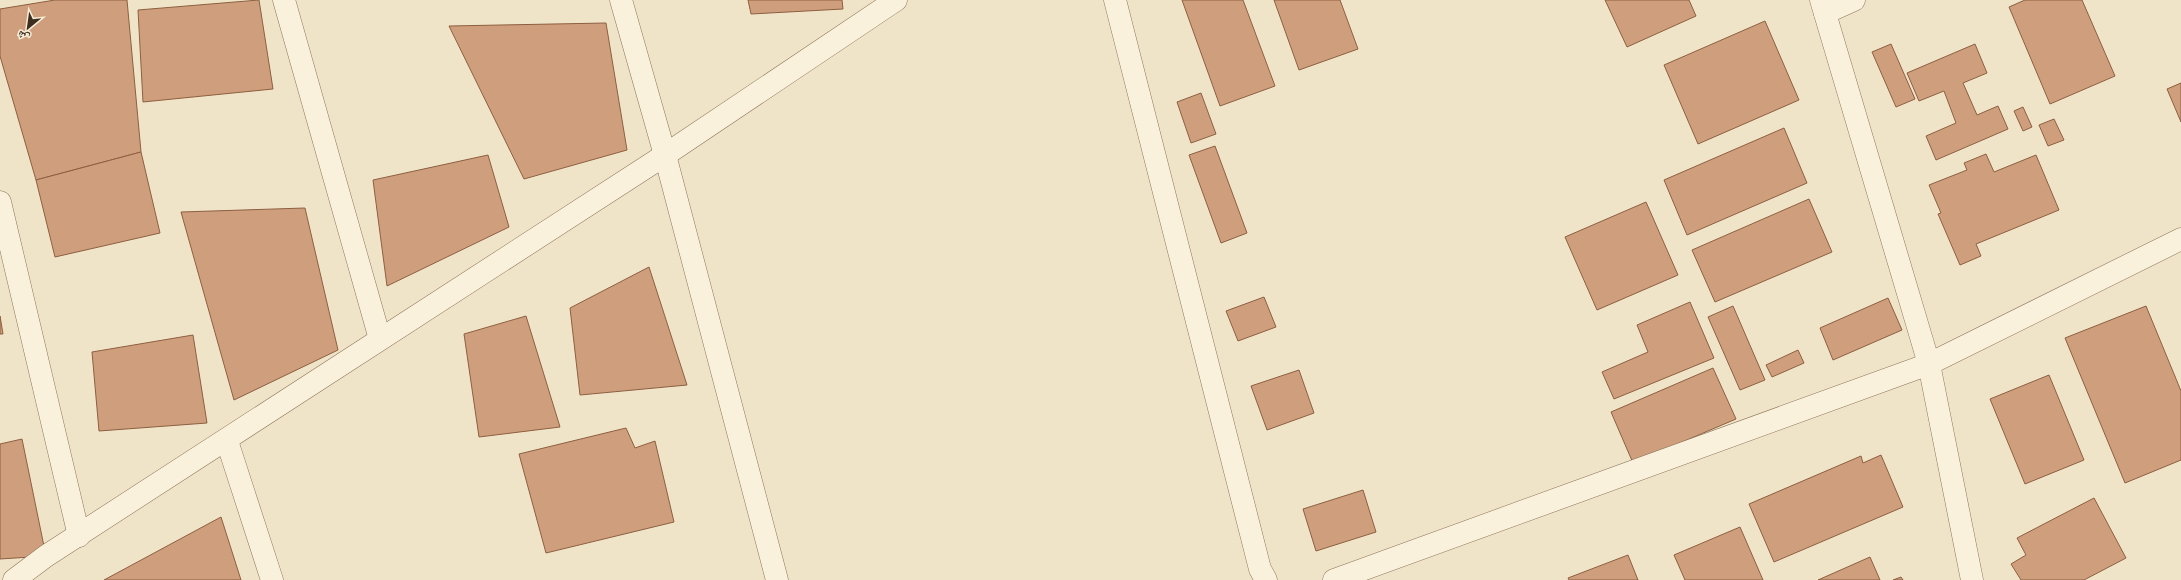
<svg xmlns="http://www.w3.org/2000/svg" width="2181" height="580" font-family="Literata,'Noto Naskh Arabic',serif">
	<rect width="100%" height="100%" fill="#f0e4c8"/>
	<g fill="#cf9f7d" stroke="#8d5f41">
		<path d="M55,0H127L141,152L36,180L0,56V9Z"/>
		<path d="M259,0L273,89L143,102L138,10Z"/>
		<path d="M748,0H842L843,9L751,14Z"/>
		<path d="M1182,0H1243L1275,86L1220,106Z"/>
		<path d="M1274,0H1340L1358,49L1299,70Z"/>
		<path d="M1605,0H1689L1696,16L1627,47Z"/>
		<path d="M2025,0H2082L2115,76L2050,104L2009,7Z"/>
		<path d="M1765,21L1799,100L1698,144L1664,65Z"/>
		<path d="M606,23L627,150L524,179L449,26Z"/>
		<path d="M1891,44L1915,99L1896,107L1872,52Z"/>
		<path d="M1975,44L1987,73L1963,83L1977,115L1998,106L2008,129L1936,160L1926,136L1956,123L1944,91L1919,101L1907,73Z"/>
		<path d="M2181,83V122L2167,89Z"/>
		<path d="M1201,93L1216,134L1191,143L1177,102Z"/>
		<path d="M2023,107L2032,127L2023,131L2014,111Z"/>
		<path d="M2054,119L2064,140L2048,146L2039,125Z"/>
		<path d="M1784,128L1807,183L1687,235L1664,180Z"/>
		<path d="M1215,146L1247,233L1221,243L1189,155Z"/>
		<path d="M141,152L160,233L55,257L36,180Z"/>
		<path d="M1986,154L1994,172L2036,155L2059,210L1976,244L1981,256L1960,265L1938,214L1941,213L1929,185L1967,170L1964,163Z"/>
		<path d="M488,155L509,227L387,286L373,180Z"/>
		<path d="M1809,199L1832,252L1715,302L1692,250Z"/>
		<path d="M1646,202L1678,275L1597,310L1565,237Z"/>
		<path d="M305,208L338,350L234,400L181,212Z"/>
		<path d="M649,267L687,385L580,395L570,308Z"/>
		<path d="M1264,297L1276,327L1238,341L1226,311Z"/>
		<path d="M1888,298L1902,330L1833,360L1820,328Z"/>
		<path d="M1690,302L1714,358L1614,399L1602,372L1648,352L1637,325Z"/>
		<path d="M1733,306L1765,380L1740,390L1708,317Z"/>
		<path d="M2146,306L2181,391V460L2125,483L2065,338Z"/>
		<path d="M0,316L3,334H0Z"/>
		<path d="M526,316L560,427L479,437L464,334Z"/>
		<path d="M193,335L207,423L99,431L92,352Z"/>
		<path d="M1798,350L1804,363L1772,377L1766,365Z"/>
		<path d="M1713,368L1736,419L1633,463L1611,412Z"/>
		<path d="M1299,370L1314,413L1267,430L1251,386Z"/>
		<path d="M2049,375L2084,460L2025,484L1990,399Z"/>
		<path d="M626,428L635,448L655,441L674,522L546,553L519,454Z"/>
		<path d="M22,439L46,556L0,559V444Z"/>
		<path d="M1881,455L1903,507L1774,562L1749,504L1861,456L1863,463Z"/>
		<path d="M1363,490L1376,532L1316,551L1303,509Z"/>
		<path d="M2094,498L2126,558L2084,580H2021L2011,564L2026,555L2017,538Z"/>
		<path d="M221,517L241,580H104Z"/>
		<path d="M1740,527L1763,580H1685L1674,555Z"/>
		<path d="M1628,555L1638,580H1569L1568,578Z"/>
		<path d="M1870,557L1880,580H1818Z"/>
		<path d="M1901,577L1903,580H1893Z"/>
	</g>
	<g fill="none" stroke-linecap="round" stroke-linejoin="round">
		<defs>
			<g id="minor">
				<path d="M284,0L380,339"/>
				<path d="M621,0L665,155L777,580"/>
				<path d="M1115,0L1260,569L1266,580"/>
				<path d="M1821,0L1929,364L1972,580"/>
				<path d="M1825,13L1854,0"/>
				<path d="M0,202L79,536"/>
				<path d="M227,441L272,580"/>
				<path d="M14,580L46,556L665,155L896,0"/>
				<path d="M1334,580L1929,364L2181,239"/>
			</g>
		</defs>
		<use href="#minor" stroke="#8d765c" stroke-width="23"/>
		<use href="#minor" stroke="#faf1dc" stroke-width="22"/>
	</g>
	<g transform="translate(28 28) rotate(209)" stroke="#f7eed8" stroke-width="3" paint-order="stroke">
	<path d="M0-3L7 15L0 10L-7 15Z" fill="#3d2e20"/>
	<text y="-6" font-size="11" font-weight="bold" text-anchor="middle" fill="#3d2e20">ش</text>
	</g>
</svg>
